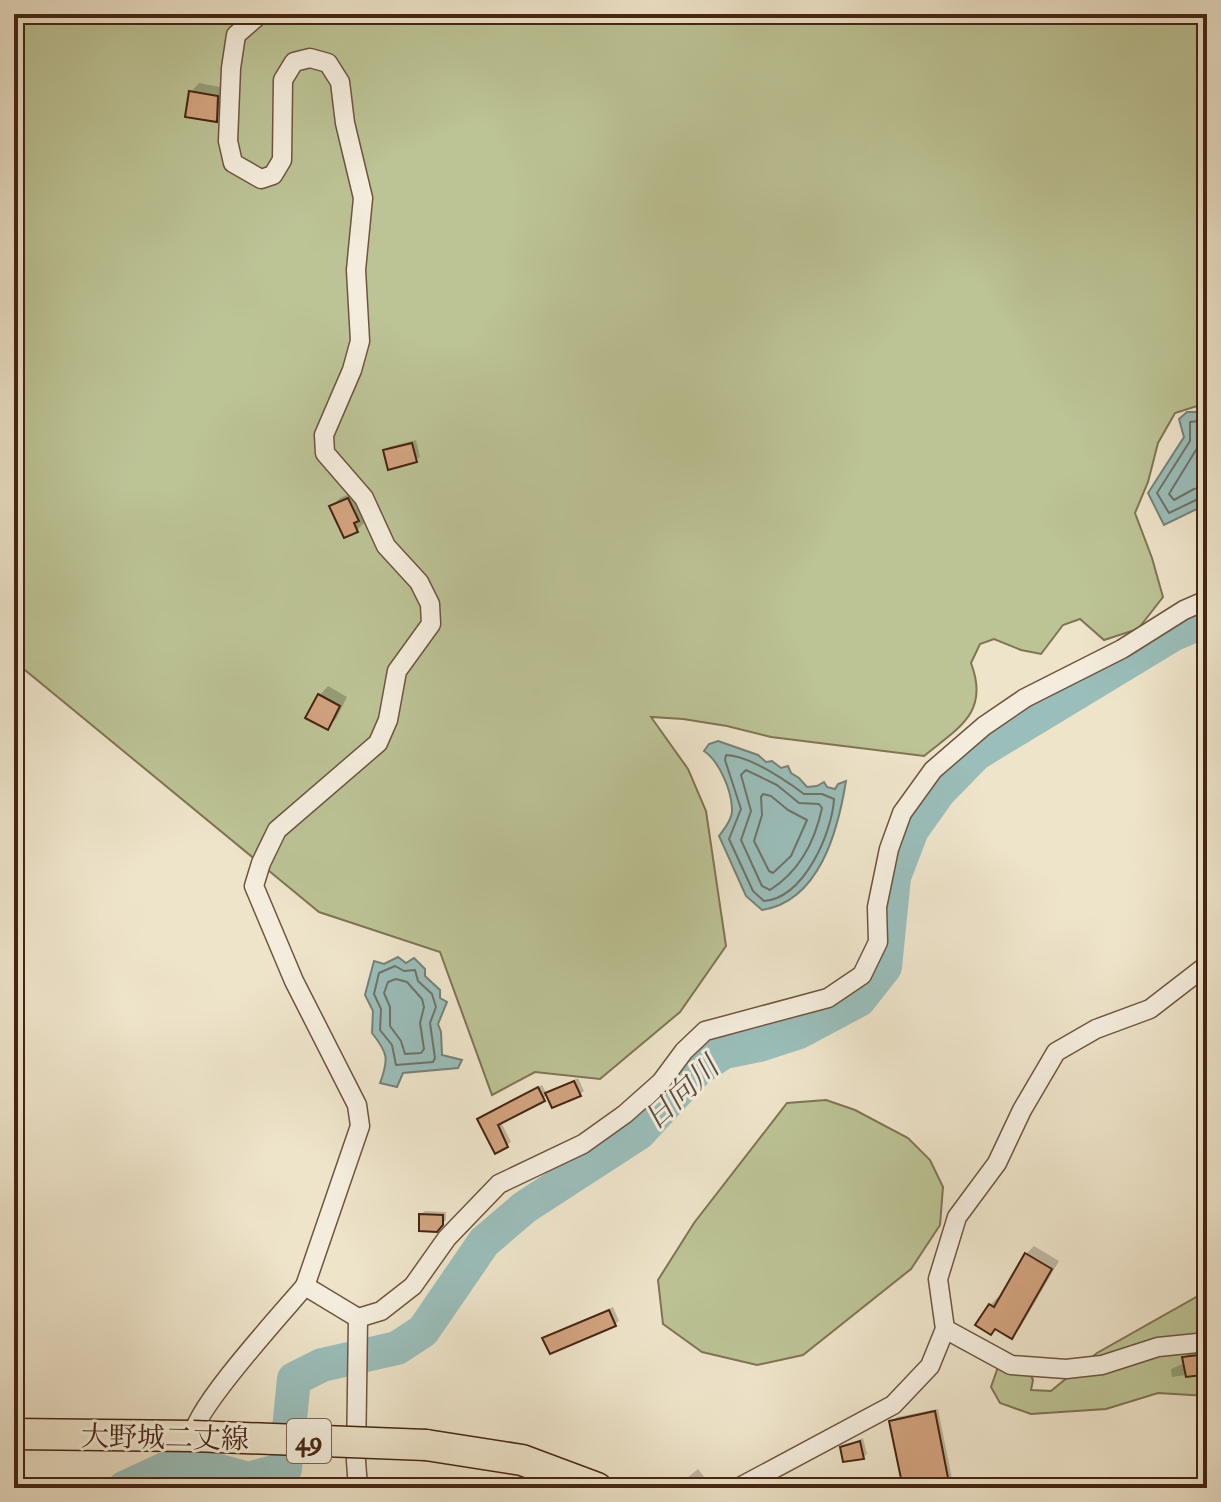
<svg xmlns="http://www.w3.org/2000/svg" width="1221" height="1502" font-family="'IM FELL Double Pica','Noto Serif JP',serif">
	<rect width="100%" height="100%" fill="#eee4ca"/>
	<filter id="stains"><feTurbulence type="fractalNoise" baseFrequency=".0025" numOctaves="4"/><feColorMatrix values="0 0 0 0 .2 0 0 0 0 .09 0 0 0 0 .02 0 0 0 .5 -.17"/></filter>
	<radialGradient id="worn" r=".72"><stop offset=".6" stop-color="#630" stop-opacity="0"/><stop offset="1" stop-color="#630" stop-opacity=".3"/></radialGradient>
	<g fill="#bcc395" stroke="#807453" stroke-width="2">
		<path d="M14,14H1207V407L1197,406L1175,413L1158,443L1148,482L1135,513L1152,558L1163,597L1138,629L1104,640L1080,619L1063,625L1041,654L1021,650L994,639L980,644L971,663C990,713 958,728 924,756L771,737L727,726L683,719L651,717L688,769L706,811L726,946L680,1012L600,1079L535,1072L492,1095L440,952L319,912L14,661Z"/>
		<path d="M826,1100L855,1110L908,1138L930,1160L943,1187L940,1225L911,1269L803,1355L757,1365L702,1352L663,1324L658,1280L694,1223L787,1103Z"/>
		<path d="M1207,1291V1396L1158,1393L1106,1409L1031,1414L1000,1403L991,1387L998,1367L1024,1361L1033,1380L1031,1390L1051,1391L1097,1353Z"/>
	</g>
	<g fill="#9abeba" stroke="#788176" stroke-width="2">
		<path d="M1187,412H1207V504L1164,525L1148,493L1184,437L1179,419Z"/>
		<path d="M718,741L758,755L766,762L772,761L781,768L788,766L791,773L799,778L807,787L817,786L824,782L827,787L835,789L838,784L846,781C838,830 820,901 762,910L746,896L719,836C725,828 733,818 732,808C731,789 719,761 704,751L709,744Z"/>
		<path d="M398,957L406,963L414,958L425,969V976L440,990V998L447,1002L438,1024L441,1032L442,1055L462,1060L458,1068L403,1073L397,1087L380,1083C389,1059 388,1053 372,1033L373,1011L365,995L374,961L384,964Z"/>
	</g>
	<g fill="#0003">
		<path d="M199,83L225,88L224,111L216,119L191,92Z"/>
		<path d="M416,440L420,457L416,460L385,451L389,447Z"/>
		<path d="M357,491L365,522L357,530L332,506L340,498Z"/>
		<path d="M328,686L347,697L336,719L327,727L308,717L320,695Z"/>
		<path d="M578,1078L584,1091L580,1094L548,1095L501,1122L511,1142L507,1145L483,1116L542,1085L547,1094Z"/>
		<path d="M425,1211L446,1212V1220L436,1230L421,1214Z"/>
		<path d="M1034,1246L1059,1261L1020,1328L1011,1336L990,1305L998,1297L1001,1298L1026,1254Z"/>
		<path d="M613,1307L619,1321L615,1324L551,1352L544,1339L548,1335Z"/>
		<path d="M1203,1352L1204,1358H1207V1372L1172,1377L1171,1369L1185,1363L1184,1357L1188,1354Z"/>
		<path d="M938,1409L954,1488H906L893,1420L897,1417Z"/>
		<path d="M863,1438L867,1454L863,1457L842,1448Z"/>
		<path d="M206,1467L237,1472L234,1488H196L197,1475Z"/>
		<path d="M698,1469L705,1478L692,1488H686L682,1482Z"/>
	</g>
	<g fill="none" stroke-linecap="round" stroke-linejoin="round">
		<g stroke="#707266" stroke-width="2">
			<path d="M1207,420L1190,422V441L1157,493L1169,513L1198,499L1207,497"/>
			<path d="M1207,430L1202,432L1199,445L1169,494L1174,500L1194,489L1207,487"/>
			<path d="M726,755C751,756 785,780 804,794H822L834,799C832,833 804,898 764,901L753,891L729,839L741,809L725,760Z"/>
			<path d="M746,770L777,785L799,803L819,804L822,808C815,841 800,871 770,890L762,886L741,840L751,811L741,775Z"/>
			<path d="M763,794L771,796L788,810L807,820L791,856L773,873L769,871L754,841L762,815L761,797Z"/>
			<path d="M395,966L404,971L415,970L418,981L432,994L436,1007L430,1023L435,1058L433,1062L396,1065L392,1045L380,1030L381,1009L374,994L379,973Z"/>
			<path d="M396,979L407,982L422,999L424,1007L420,1023L424,1049L421,1053L405,1054L401,1041L390,1026V1007L384,993L388,982Z"/>
		</g>
		<path stroke="#9abeba" stroke-width="34" d="M124,1488L165,1469H212L248,1479L285,1469L294,1379L322,1365L397,1348L423,1331L484,1242L525,1207L639,1133L698,1069L724,1052L759,1045L799,1032L859,1000L885,967L894,877L912,830L939,792L976,754L1002,738L1174,634L1207,620"/>
	</g>
	<g fill="#d2a37f" stroke="#452511" stroke-width="2">
		<path d="M189,91L218,96L217,122L185,117Z"/>
		<path d="M412,443L417,462L388,470L383,450Z"/>
		<path d="M348,498L359,521L354,523L358,532L344,538L329,506Z"/>
		<path d="M318,694L340,706L328,730L305,718Z"/>
		<path d="M574,1081L581,1096L552,1108L545,1093Z"/>
		<path d="M538,1087L545,1101L498,1125L508,1147L495,1154L477,1119Z"/>
		<path d="M419,1214L443,1215V1225L437,1232L419,1231Z"/>
		<path d="M1025,1253L1052,1269L1012,1339L995,1329L991,1335L975,1325L989,1304L994,1307Z"/>
		<path d="M609,1310L616,1326L550,1354L542,1338Z"/>
		<path d="M1199,1355L1203,1375L1186,1377L1182,1357Z"/>
		<path d="M935,1411L950,1488H903L889,1421Z"/>
		<path d="M860,1441L864,1459L843,1462L840,1447Z"/>
	</g>
	<g fill="none" stroke-linecap="round" stroke-linejoin="round">
		<defs>
			<g id="street">
				<path d="M260,14L236,35L231,68L228,141L233,163L261,179L273,175L282,160L283,80L294,62L310,58L328,63L340,82L345,123L363,198L356,270L360,341L352,370L324,435L325,453L364,498L386,546L419,582L430,604L431,624L397,671L388,720L378,743L277,830L261,863L254,886L294,981L357,1105L360,1126L305,1286"/>
				<path d="M358,1318L381,1311L413,1286L447,1238L499,1184L583,1144L625,1114L661,1082L684,1051L705,1031L828,998L862,975L878,942L877,907L889,849L902,813L933,770L984,726L1025,698L1122,649L1184,610L1207,600"/>
				<path d="M945,1329L1011,1365L1066,1369L1102,1365L1158,1347L1207,1342"/>
				<path d="M193,1436C193,1410 284,1311 305,1286L358,1318L356,1461L358,1488"/>
				<path d="M738,1488L893,1405L930,1366L945,1329L938,1279L957,1217L997,1163L1022,1110L1056,1052L1096,1029L1150,1009L1207,965"/>
			</g>
			<g id="primary">
				<path d="M14,1434L193,1436"/>
				<path d="M426,1445L522,1460L597,1488"/>
			</g>
		</defs>
		<use href="#street" stroke="#6f553f" stroke-width="21"/>
		<use href="#primary" stroke="#452511" stroke-width="33"/>
		<use href="#street" stroke="#f4eddd" stroke-width="18"/>
		<use href="#primary" stroke="#eee4ca" stroke-width="30"/>
		<defs>
			<path id="primary-bridge" d="M193,1436L426,1445"/>
		</defs>
		<use href="#primary-bridge" stroke="#452511" stroke-width="33" stroke-linecap="butt"/>
		<use href="#primary-bridge" stroke="#eee4ca" stroke-width="30"/>
	</g>
	<g text-anchor="middle" stroke-width="6" stroke-linejoin="round" paint-order="stroke">
		<rect fill="#f4eddd" stroke="#7a614e" stroke-width="2" x="287" y="1419" width="44" height="44" rx="6"/>
		<g font-size="26" font-weight="bold" fill="#452511">
			<text x="309" y="1450">49</text>
		</g>
		<g font-size="28" fill="#452511" stroke="#f4eddd">
			<text transform="translate(165 1437) rotate(1)" y="10">大野城二丈線</text>
		</g>
		<g font-size="30" font-style="italic" fill="#5a4b3b" stroke="#f4eddd">
			<text transform="translate(681 1093) rotate(-43)" y="10">日向川</text>
		</g>
	</g>
	<rect width="1221" height="1502" fill="none" stroke="#eee4ca" stroke-width="48"/>
	<rect x="16" y="16" width="1189" height="1470" fill="none" stroke="#452511" stroke-width="4"/>
	<rect x="24" y="24" width="1173" height="1454" fill="none" stroke="#452511" stroke-width="2"/>
	<rect width="100%" height="100%" filter="url(#stains)"/>
	<rect width="100%" height="100%" fill="url(#worn)"/>
</svg>
